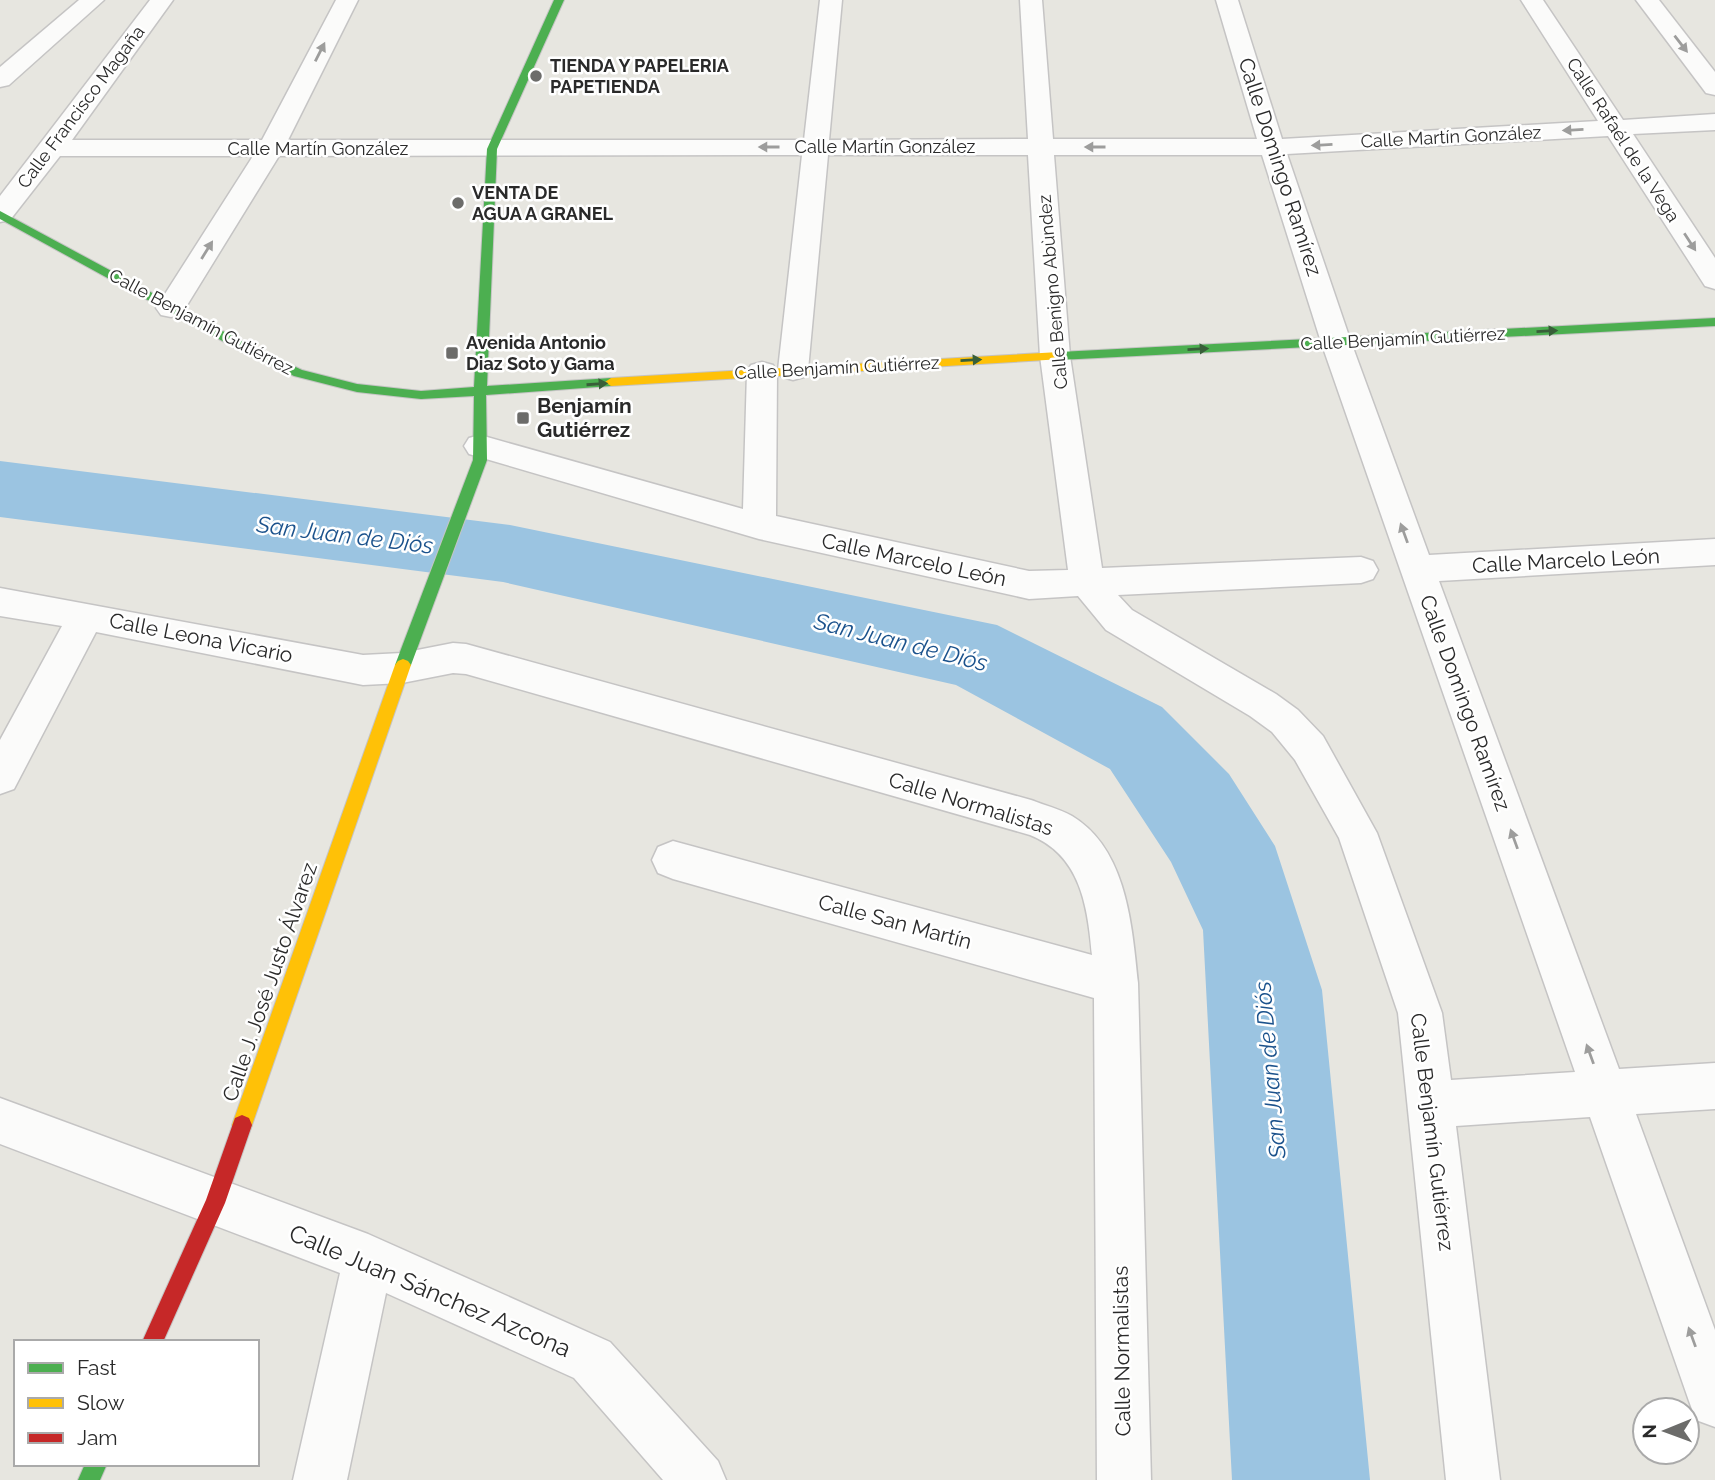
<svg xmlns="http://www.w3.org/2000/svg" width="1715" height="1480" font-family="Raleway,sans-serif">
	<rect width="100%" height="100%" fill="#e7e6e0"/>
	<path fill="#9bc4e1" d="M0,461L510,525L997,625L1162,707L1229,774L1275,846L1322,990L1370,1480H1232L1203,930L1171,862L1110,769L956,685L503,582L0,517Z"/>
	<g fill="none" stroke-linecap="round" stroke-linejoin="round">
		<defs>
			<g id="street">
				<path d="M79,0H104L9,85L0,87V67Z"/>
				<path d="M150,0H173L72,140H262L336,0H358L288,140H804L820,0H842L829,140L1028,139L1020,0H1042L1053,139H1257L1216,0H1238L1282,139L1598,121L1521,0H1543L1623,120L1715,114V130L1633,134L1715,258V289L1705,286L1608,136L1287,154L1351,342L1429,555L1715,539V565L1439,581L1619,1069L1715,1063V1109L1636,1114L1715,1330V1427L1696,1420L1689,1401L1590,1117L1456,1126L1500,1480H1446L1398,1013L1339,838L1295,760L1272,732L1250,716L1106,630L1078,596L1029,599L759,539L469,454L464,446L469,438L480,435L743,509L747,372L751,365L762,362L773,365L777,372L776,516L1029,571L1068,570L1040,356L1028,155H828L808,370L804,377L793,380L782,377L778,370L802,155L279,156L181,315L171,317L161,315L156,308L253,156H60L10,220L0,222V196ZM1054,155H1262L1321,342L1575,1072L1451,1080L1442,1013L1377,833L1323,736L1298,710L1276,694L1132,610L1118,595L1361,583L1373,579L1378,570L1373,561L1361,557L1102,568L1070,356Z"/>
				<path d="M1636,0H1659L1715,72V95L1706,93Z"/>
				<path d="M0,588L363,655L402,653L453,643L466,644L1031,800C1044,805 1060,809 1072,816C1127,849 1132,926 1138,983L1151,1480H1097L1094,998L673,879L658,873L652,860L658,847L673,841L1092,955C1088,908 1081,855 1030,835L466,674L453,673L402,683L363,685L96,632L14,789L0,794V740L62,626L0,616Z"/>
				<path d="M0,1098L368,1234L610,1342L718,1461L726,1480H663L574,1378L386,1293L347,1480H293L340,1273L0,1144Z"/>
			</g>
			<g id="fast">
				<path d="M554,0H564L497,149L487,386L611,378L617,382L611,386L486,395L487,460L411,665L408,669H398L395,665L473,460L474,396L421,399L357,392L294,376L237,349L0,219V211L245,343L302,370L357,384L421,391L474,387L487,149Z"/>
				<path d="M1715,318V326L1059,360L1053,356L1059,352Z"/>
				<path d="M85,1464H107L100,1480H78Z"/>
			</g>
			<g id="slow">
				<path d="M1059,352L1065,356L1063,359L611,386L605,382L611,378Z"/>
				<path d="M403,659L408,661L411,665L252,1125L249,1132L242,1135L235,1132L232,1125L395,665L398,661Z"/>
			</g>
			<path id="jam" d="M242,1115L249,1118L252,1125L225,1203L163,1342H142L206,1200L235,1118Z"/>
		</defs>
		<use href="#street" stroke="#c5c4c4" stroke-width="3"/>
		<use href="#fast" stroke="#c5c4c4" stroke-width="2"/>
		<use href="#slow" stroke="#c5c4c4" stroke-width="2"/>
		<use href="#jam" stroke="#c5c4c4" stroke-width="2"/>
		<use href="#street" fill="#fbfbfa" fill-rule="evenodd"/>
		<use href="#fast" fill="#4caf50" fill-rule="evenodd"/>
		<use href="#slow" fill="#ffc107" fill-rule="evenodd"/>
		<use href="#jam" fill="#c62828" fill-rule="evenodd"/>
	</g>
	<defs><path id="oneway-solid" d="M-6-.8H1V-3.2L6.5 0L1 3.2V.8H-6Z" transform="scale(1.75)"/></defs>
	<g fill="#9d9d9c">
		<use href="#oneway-solid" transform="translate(1681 44) rotate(52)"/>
		<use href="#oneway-solid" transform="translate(320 52) rotate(-63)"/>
		<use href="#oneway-solid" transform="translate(1573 130) rotate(177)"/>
		<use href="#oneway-solid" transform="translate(1322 145) rotate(177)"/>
		<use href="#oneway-solid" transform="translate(769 147) rotate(180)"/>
		<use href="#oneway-solid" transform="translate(1095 147) rotate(-180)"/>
		<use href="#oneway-solid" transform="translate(1690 242) rotate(57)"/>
		<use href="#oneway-solid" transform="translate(207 250) rotate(-58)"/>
		<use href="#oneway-solid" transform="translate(1404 533) rotate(-110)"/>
		<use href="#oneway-solid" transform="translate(1514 839) rotate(-110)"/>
		<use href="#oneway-solid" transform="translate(1590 1054) rotate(-110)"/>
		<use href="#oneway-solid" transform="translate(1692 1337) rotate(-110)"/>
	</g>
	<g fill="#385f39">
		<use href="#oneway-solid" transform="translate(1547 331) rotate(-3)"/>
		<use href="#oneway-solid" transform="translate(1198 349) rotate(-3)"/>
		<use href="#oneway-solid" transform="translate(971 360) rotate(-3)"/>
		<use href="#oneway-solid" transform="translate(597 384) rotate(-4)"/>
	</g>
	<g fill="#6c6c6a" stroke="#fff" stroke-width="2.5">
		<circle cx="536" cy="76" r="7"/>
		<circle cx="458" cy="203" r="7"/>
		<rect x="445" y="346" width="14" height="14" rx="3.5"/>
		<rect x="516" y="411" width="14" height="14" rx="3.5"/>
	</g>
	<g text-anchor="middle" stroke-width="5" stroke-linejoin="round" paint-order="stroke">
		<g font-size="18" font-weight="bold" fill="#2a2a2a" stroke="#fff" text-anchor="start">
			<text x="550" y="72">TIENDA Y PAPELERIA<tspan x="550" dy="21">PAPETIENDA</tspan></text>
			<text x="472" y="199">VENTA DE<tspan x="472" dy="21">AGUA A GRANEL</tspan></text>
			<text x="466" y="349">Avenida Antonio<tspan x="466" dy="21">Diaz Soto y Gama</tspan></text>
		</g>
		<g font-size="18" fill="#2a2a2a" stroke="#fff">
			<text transform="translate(81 107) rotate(-53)" y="6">Calle Francisco Magaña</text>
			<text transform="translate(1451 137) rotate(-3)" y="6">Calle Martín González</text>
			<text transform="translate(1623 140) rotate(57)" y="6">Calle Rafaél de la Vega</text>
			<text x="885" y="153">Calle Martín González</text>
			<text x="318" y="155">Calle Martín González</text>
			<text transform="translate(1053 292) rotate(-95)" y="6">Calle Benigno Abùndez</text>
			<text transform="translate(201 322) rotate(28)" y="6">Calle Benjamín Gutiérrez</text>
			<text transform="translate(1403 339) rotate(-3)" y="6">Calle Benjamín Gutiérrez</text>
			<text transform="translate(837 368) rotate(-3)" y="6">Calle Benjamín Gutiérrez</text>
		</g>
		<g font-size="21" fill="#2a2a2a" stroke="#fff">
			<text transform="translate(1280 167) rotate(72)" y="7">Calle Domingo Ramírez</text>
			<text transform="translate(914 560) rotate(12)" y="7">Calle Marcelo León</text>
			<text transform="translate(1566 561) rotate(-3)" y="7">Calle Marcelo León</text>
			<text transform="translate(201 638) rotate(11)" y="7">Calle Leona Vicario</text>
			<text transform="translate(1465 703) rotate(70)" y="7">Calle Domingo Ramírez</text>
			<text transform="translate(971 804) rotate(17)" y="7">Calle Normalistas</text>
			<text transform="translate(895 922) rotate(15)" y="7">Calle San Martín</text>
			<text transform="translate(270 982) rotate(-71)" y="7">Calle J. José Justo Álvarez</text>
			<text transform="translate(1432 1132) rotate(83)" y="7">Calle Benjamín Gutiérrez</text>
			<text transform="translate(1122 1351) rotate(-91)" y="7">Calle Normalistas</text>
		</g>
		<g font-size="21" font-weight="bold" fill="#2a2a2a" stroke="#fff" text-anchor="start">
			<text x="537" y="413">Benjamín<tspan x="537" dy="24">Gutiérrez</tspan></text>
		</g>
		<g font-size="23" font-style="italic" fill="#1b528c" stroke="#fff">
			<text transform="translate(345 535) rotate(7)" y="8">San Juan de Diós</text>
			<text transform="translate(901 642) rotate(14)" y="8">San Juan de Diós</text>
			<text transform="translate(1270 1070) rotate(-95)" y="8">San Juan de Diós</text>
		</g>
		<g font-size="24" fill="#2a2a2a" stroke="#fff">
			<text transform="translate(430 1291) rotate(23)" y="8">Calle Juan Sánchez Azcona</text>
		</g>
	</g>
	<rect x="14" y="1340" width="245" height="126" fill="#ffffff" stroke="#aaaaaa" stroke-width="2"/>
	<rect x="28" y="1363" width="35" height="10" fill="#4caf50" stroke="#aaaaaa" stroke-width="2"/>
	<text x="77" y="1375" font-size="21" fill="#2a2a2a">Fast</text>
	<rect x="28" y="1398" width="35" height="10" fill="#ffc107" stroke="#aaaaaa" stroke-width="2"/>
	<text x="77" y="1410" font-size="21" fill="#2a2a2a">Slow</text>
	<rect x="28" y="1433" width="35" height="10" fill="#c62828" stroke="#aaaaaa" stroke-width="2"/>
	<text x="77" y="1445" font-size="21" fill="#2a2a2a">Jam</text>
	<g transform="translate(1666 1431) rotate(269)"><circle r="33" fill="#ffffff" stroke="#aaaaaa" stroke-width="2"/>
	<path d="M0-5L12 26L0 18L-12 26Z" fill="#6c6c6a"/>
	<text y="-10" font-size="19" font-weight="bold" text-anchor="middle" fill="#2a2a2a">N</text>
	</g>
</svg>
